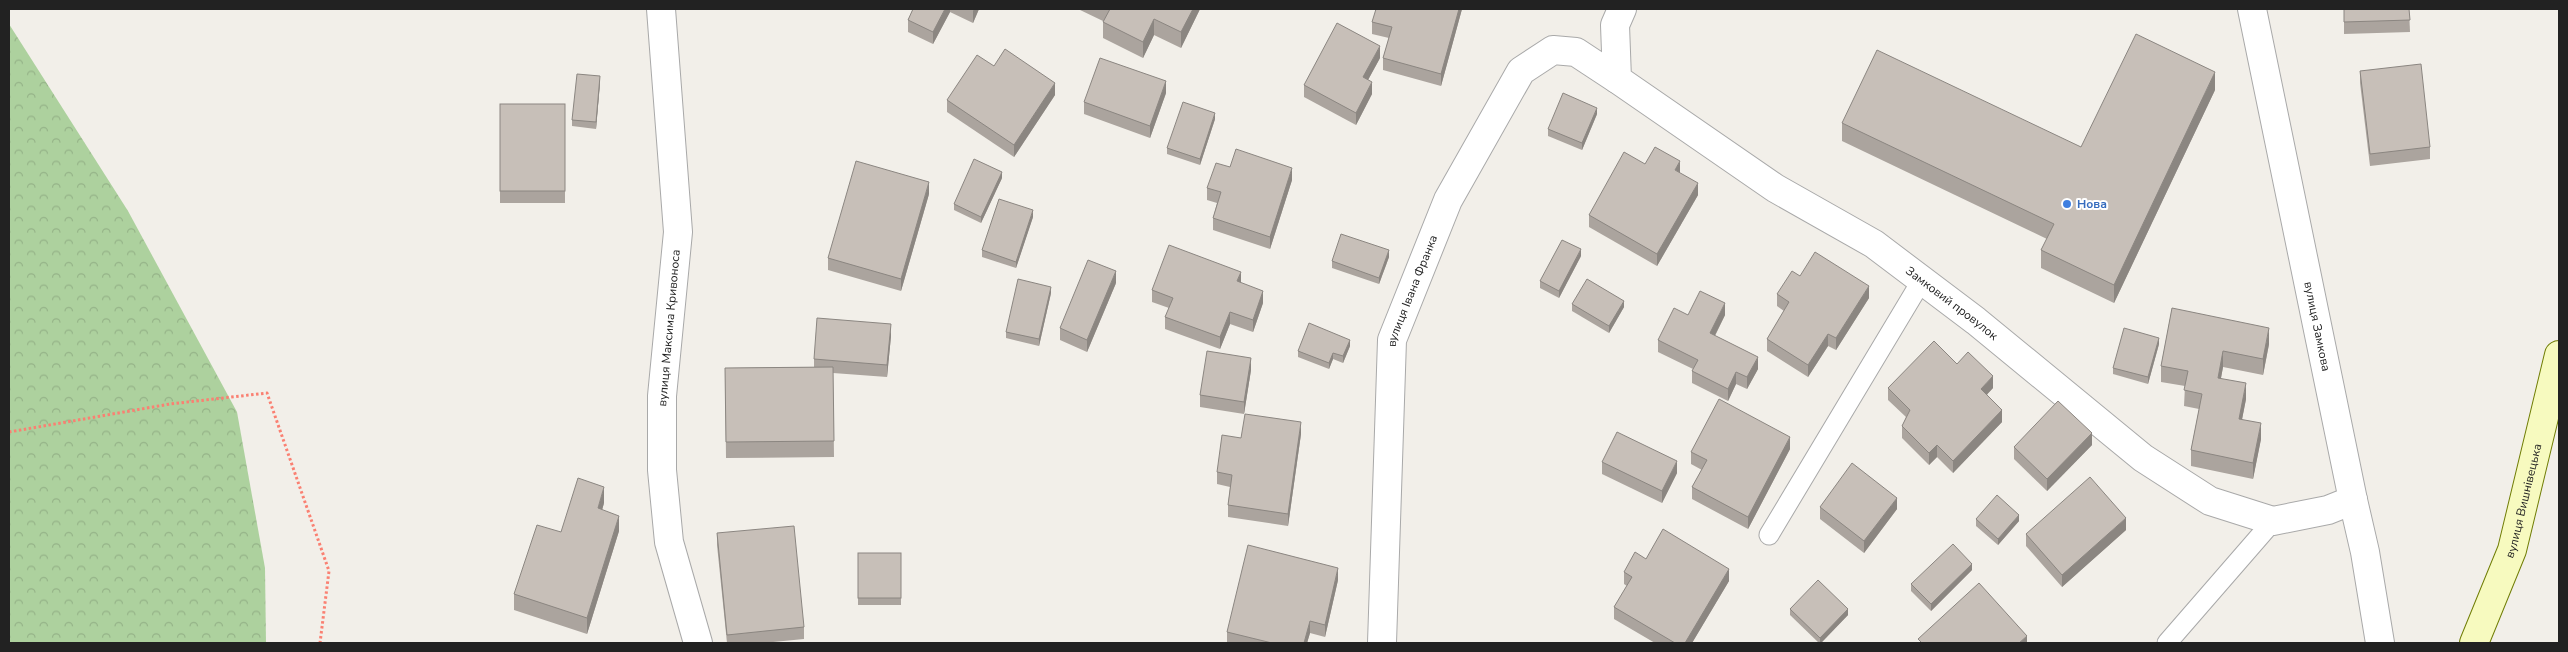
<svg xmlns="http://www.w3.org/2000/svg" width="2568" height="652" font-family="'Nunito Sans',sans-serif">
	<defs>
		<pattern id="forest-crowns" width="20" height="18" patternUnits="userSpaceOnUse" patternTransform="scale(1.25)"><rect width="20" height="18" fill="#add19e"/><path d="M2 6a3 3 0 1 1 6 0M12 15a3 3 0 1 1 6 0" fill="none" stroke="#95b388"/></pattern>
	</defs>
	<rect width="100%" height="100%" fill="#f2efe9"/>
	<path fill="url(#forest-crowns)" d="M9,24L128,211L237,412L265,568L266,643H9Z"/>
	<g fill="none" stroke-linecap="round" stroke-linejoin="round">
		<defs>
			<g id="service">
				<path d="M1769,535L1922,280"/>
				<path d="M2167,643L2273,521"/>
			</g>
			<g id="minor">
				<path d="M661,9L678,232L662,396V470L669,542L698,643"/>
				<path id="s1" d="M1622,9L1615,25L1617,79L1775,188L1874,244L1976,321L2143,458L2210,501L2273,521L2328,510L2353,500"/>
				<path id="s2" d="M2252,9L2353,500L2365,552L2380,643"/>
				<path id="s3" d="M1382,643L1392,340L1448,200L1521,71L1553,50L1576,52L1617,79"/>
			</g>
			<g id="secondary">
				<path id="s4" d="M2474,643L2512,550L2559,355"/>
			</g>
		</defs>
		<use href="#service" stroke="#a9a9a9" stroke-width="21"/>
		<use href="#minor" stroke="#a9a9a9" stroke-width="30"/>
		<use href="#secondary" stroke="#707d05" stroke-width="30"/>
		<path stroke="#fa8072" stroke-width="3" stroke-dasharray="2.5 2.5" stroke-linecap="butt" d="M9,432L170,404L267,393L329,571L320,643"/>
		<use href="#service" stroke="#fff" stroke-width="19"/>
		<use href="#minor" stroke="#fff" stroke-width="28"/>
		<use href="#secondary" stroke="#f7fabf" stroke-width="28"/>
	</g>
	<g fill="#aba49e">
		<path d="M913,9H979L973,23L950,12L933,44L908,32V20Z"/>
		<path d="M1078,9H1200L1181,48L1154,35L1143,58L1103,38V21Z"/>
		<path d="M1462,9L1441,86L1383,70V58L1389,38L1372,34V22Z"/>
		<path d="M2344,9H2409L2410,32L2344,34Z"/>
		<path d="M1380,58L1368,80L1372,94L1356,125L1304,97V85Z"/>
		<path d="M2360,71L2430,147V159L2370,166L2360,83Z"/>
		<path d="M600,83L596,129L572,126V120Z"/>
		<path d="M2215,90L2114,303L2041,268V250L2047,239L1842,141V123L2081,147Z"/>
		<path d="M1166,93L1150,138L1084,114V102Z"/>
		<path d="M1055,95L1014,157L947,112V100Z"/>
		<rect x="500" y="104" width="65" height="99"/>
		<path d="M1597,114L1582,150L1548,136V129Z"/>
		<path d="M1215,119L1200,165L1167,154V148Z"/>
		<path d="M1645,164L1680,173L1698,195L1657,266L1589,227V215Z"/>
		<path d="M1230,167L1292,180L1270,249L1213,230V218L1217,203L1207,200V188Z"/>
		<path d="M1002,178L981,223L954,210V204Z"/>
		<path d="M929,194L901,291L828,270V258Z"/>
		<path d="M1033,217L1016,268L982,257V250Z"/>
		<path d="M1581,256L1559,298L1540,288V281Z"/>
		<path d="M1389,257L1379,284L1332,268V261Z"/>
		<path d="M1800,276L1869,298L1836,350L1828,346L1808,377L1767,351V339L1784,311L1777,306V294Z"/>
		<path d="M1116,283L1087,352L1060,340V328Z"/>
		<path d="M1241,283L1263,303L1253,332L1230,324L1220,349L1165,329V317L1169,308L1152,302V290Z"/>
		<path d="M1051,293L1039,346L1006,338V332Z"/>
		<path d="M1572,304L1624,307L1609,333L1572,311Z"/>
		<path d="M2172,308L2269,344L2263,375L2223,367L2221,378L2246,399L2242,419L2261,439L2253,479L2191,466V450L2199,409L2184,406L2185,386L2161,382V366Z"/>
		<path d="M1688,315H1725L1715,336L1758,369L1747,389L1736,384L1728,401L1692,383V371L1693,369L1658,352V340Z"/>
		<path d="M891,336L887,377L833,373L834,457L726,458L725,368L814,367V359Z"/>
		<path d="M2159,344L2148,384L2113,374V368Z"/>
		<path d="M1350,346L1343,363L1333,359L1329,369L1298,357V351Z"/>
		<path d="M1957,364L1993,388L1987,394L2002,422L1953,473L1937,457L1929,465L1902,438V426L1906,417L1888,400V388Z"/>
		<path d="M1251,370L1244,414L1200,407V395Z"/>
		<path d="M1301,434L1288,526L1228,517V505L1230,487L1217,484V472L1241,438Z"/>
		<path d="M2092,445L2047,491L2014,459V447Z"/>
		<path d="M1790,449L1748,529L1692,499V487L1702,470L1691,464V452Z"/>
		<path d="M1602,462L1677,473L1662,503L1602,474Z"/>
		<path d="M604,503L602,510L619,531L587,634L514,610V594L561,532Z"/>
		<path d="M1820,507L1897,509L1864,553L1820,519Z"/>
		<path d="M1976,519L2019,521L1998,545L1976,526Z"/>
		<path d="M2126,530L2062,587L2026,546V534Z"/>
		<path d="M717,533L804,627V639L763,643H727L717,545Z"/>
		<rect x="858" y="553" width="43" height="52"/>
		<path d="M1646,559L1729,581L1692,643H1655L1614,619V607L1627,586L1624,584V572Z"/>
		<path d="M1972,570L1931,611L1911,591V584Z"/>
		<path d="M1338,580L1325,637L1310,633L1307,643H1227V632Z"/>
		<path d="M1790,609L1848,615L1821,643H1819L1790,615Z"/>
	</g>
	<g fill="#8b8681">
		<path d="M945,9H950V12L933,44V32Z"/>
		<path d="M974,9H979L973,23V11Z"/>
		<path d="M1193,9H1200L1181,48V32Z"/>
		<path d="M1459,9H1462L1441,86V74Z"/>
		<path d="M1154,19V35L1143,58V42Z"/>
		<path d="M1380,46V58L1363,89V77Z"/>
		<path d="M2215,72V90L2114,303V285Z"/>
		<path d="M600,76V83L596,129V122Z"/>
		<path d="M1166,81V93L1150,138V126Z"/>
		<path d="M1372,82V94L1356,125V113Z"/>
		<path d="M1055,83V95L1014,157V145Z"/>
		<path d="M1597,108V114L1582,150V143Z"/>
		<path d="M1215,113V119L1200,165V159Z"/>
		<path d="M1680,161V173L1675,170Z"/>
		<path d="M1292,168V180L1270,249V237Z"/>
		<path d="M1002,172V178L981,223V217Z"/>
		<path d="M929,182V194L901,291V279Z"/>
		<path d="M1698,183V195L1657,266V254Z"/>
		<path d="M1033,210V217L1016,268V262Z"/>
		<path d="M1581,249V256L1559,298V291Z"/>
		<path d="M1389,250V257L1379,284V278Z"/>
		<path d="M1116,271V283L1087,352V340Z"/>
		<path d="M1241,272V284L1237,281Z"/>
		<path d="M1869,286V298L1836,350V338Z"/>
		<path d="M1051,287V293L1039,346V339Z"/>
		<path d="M1263,291V303L1253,332V320Z"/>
		<path d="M1624,301V307L1609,333V326Z"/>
		<path d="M1725,303V315L1710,345V333Z"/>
		<path d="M1230,312V324L1220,349V337Z"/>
		<path d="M891,324V336L887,377V365Z"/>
		<path d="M2269,328V344L2263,375V359Z"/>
		<path d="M1828,334V346L1808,377V365Z"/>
		<path d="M2159,338V344L2148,384V377Z"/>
		<path d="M1350,340V346L1343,363V356Z"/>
		<path d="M2223,351V367L2218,394V378Z"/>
		<path d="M1333,353V359L1329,369V363Z"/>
		<path d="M1758,357V369L1747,389V377Z"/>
		<path d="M1251,358V370L1244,414V402Z"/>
		<path d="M1736,372V384L1728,401V389Z"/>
		<path d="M1993,376V388L1981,401V389Z"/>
		<path d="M2246,383V399L2239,435V419Z"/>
		<path d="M2002,410V422L1953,473V461Z"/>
		<path d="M1301,422V434L1288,526V514Z"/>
		<path d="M2261,423V439L2253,479V463Z"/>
		<path d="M2092,433V445L2047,491V479Z"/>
		<path d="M1790,437V449L1748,529V517Z"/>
		<path d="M1937,445V457L1929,465V453Z"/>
		<path d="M1677,461V473L1662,503V491Z"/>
		<path d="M604,487V503L598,524V508Z"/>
		<path d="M1897,498V509L1864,553V541Z"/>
		<path d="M2019,515V521L1998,545V539Z"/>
		<path d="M619,516V531L587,634V618Z"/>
		<path d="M2126,518V530L2062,587V575Z"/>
		<path d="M1972,564V570L1931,611V604Z"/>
		<path d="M1338,568V580L1325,637V625Z"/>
		<path d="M1729,569V581L1692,643H1685Z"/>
		<path d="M1848,609V615L1821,643H1820V638Z"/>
		<path d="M1310,621V633L1307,643H1304Z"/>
		<path d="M2027,636V643H2019Z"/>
	</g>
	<g fill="#c7bfb8" stroke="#8b8681">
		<path d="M913,9H945L933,32L908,20Z"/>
		<path d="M1110,9H1193L1181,32L1154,19L1143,42L1103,22Z"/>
		<path d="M1376,9H1459L1441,74L1383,58L1392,27L1372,22Z"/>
		<path d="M2344,9H2409L2410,20L2344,22Z"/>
		<path d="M1337,23L1380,46L1363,77L1372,82L1356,113L1304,85Z"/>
		<path d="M2136,34L2215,72L2114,285L2041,250L2054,224L1842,123L1877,50L2081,147Z"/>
		<path d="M1005,49L1055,83L1014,145L947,100L977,55L994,66Z"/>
		<path d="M1100,58L1166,81L1150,126L1084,102Z"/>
		<path d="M2421,64L2430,147L2370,154L2360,71Z"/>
		<path d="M577,74L600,76L596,122L572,120Z"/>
		<path d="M1563,93L1597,108L1582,143L1548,129Z"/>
		<path d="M1183,102L1215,113L1200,159L1167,148Z"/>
		<rect x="500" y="104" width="65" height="87"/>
		<path d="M1655,147L1680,161L1675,170L1698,183L1657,254L1589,215L1624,152L1645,164Z"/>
		<path d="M1236,149L1292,168L1270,237L1213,218L1221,192L1207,188L1216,163L1230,167Z"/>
		<path d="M974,159L1002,172L981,217L954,204Z"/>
		<path d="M856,161L929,182L901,279L828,258Z"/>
		<path d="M999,199L1033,210L1016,262L982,250Z"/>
		<path d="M1341,234L1389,250L1379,278L1332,261Z"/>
		<path d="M1562,240L1581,249L1559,291L1540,281Z"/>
		<path d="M1169,245L1241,272L1237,281L1263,291L1253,320L1230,312L1220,337L1165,317L1173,298L1152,290Z"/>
		<path d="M1815,252L1869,286L1836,338L1828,334L1808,365L1767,339L1789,302L1777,294L1792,271L1800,276Z"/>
		<path d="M1088,260L1116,271L1087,340L1060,328Z"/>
		<path d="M1018,279L1051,287L1039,339L1006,332Z"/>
		<path d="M1587,279L1624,301L1609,326L1572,304Z"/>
		<path d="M1700,291L1725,303L1710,333L1758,357L1747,377L1736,372L1728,389L1692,371L1698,360L1658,340L1674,308L1688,315Z"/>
		<path d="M2172,308L2269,328L2263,359L2223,351L2218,378L2246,383L2239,419L2261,423L2253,463L2191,450L2202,394L2184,390L2188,371L2161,366Z"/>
		<path d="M817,318L891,324L887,365L814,359Z"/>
		<path d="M1309,323L1350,340L1343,356L1333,353L1329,363L1298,351Z"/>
		<path d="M2124,328L2159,338L2148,377L2113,368Z"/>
		<path d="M1934,341L1957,364L1968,352L1993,376L1981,389L2002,410L1953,461L1937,445L1929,453L1902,426L1910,410L1888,388Z"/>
		<path d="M1207,351L1251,358L1244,402L1200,395Z"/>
		<path d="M833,367L834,441L726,442L725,368Z"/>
		<path d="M1719,399L1790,437L1748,517L1692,487L1707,460L1691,452Z"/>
		<path d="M2058,401L2092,433L2047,479L2014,447Z"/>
		<path d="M1245,414L1301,422L1288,514L1228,505L1232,475L1217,472L1222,435L1241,438Z"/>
		<path d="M1617,432L1677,461L1662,491L1602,462Z"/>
		<path d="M1852,463L1897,498L1864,541L1820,507Z"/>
		<path d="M2090,477L2126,518L2062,575L2026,534Z"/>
		<path d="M578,478L604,487L598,508L619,516L587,618L514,594L537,525L561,532Z"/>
		<path d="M1997,495L2019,515L1998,539L1976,519Z"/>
		<path d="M794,526L804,627L727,635L717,533Z"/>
		<path d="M1663,529L1729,569L1685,643H1675L1614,607L1632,577L1624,572L1635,552L1646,559Z"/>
		<path d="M1953,544L1972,564L1931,604L1911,584Z"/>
		<path d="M1248,545L1338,568L1325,625L1310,621L1304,643H1272L1227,632Z"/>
		<rect x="858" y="553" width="43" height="45"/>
		<path d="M1818,580L1848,609L1820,638L1790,609Z"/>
		<path d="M1979,583L2027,636L2019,643H1922L1918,639Z"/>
	</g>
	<circle fill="#3f7fe0" stroke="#fff" stroke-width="2" cx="2067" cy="204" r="5"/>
	<g text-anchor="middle" stroke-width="4" stroke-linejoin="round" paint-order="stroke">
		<g font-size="12" font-weight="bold" fill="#366cbe" stroke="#fff" text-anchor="start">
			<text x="2077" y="208">Нова</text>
		</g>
		<g font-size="12" fill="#222" stroke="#fff">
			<text dy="4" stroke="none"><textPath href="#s3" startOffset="356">вулиця Івана Франка</textPath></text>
			<text dy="4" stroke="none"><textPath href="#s1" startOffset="475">Замковий провулок</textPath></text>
			<text dy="4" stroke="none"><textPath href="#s2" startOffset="324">вулиця Замкова</textPath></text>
			<text transform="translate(669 328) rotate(-85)" y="4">вулиця Максима Кривоноса</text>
			<text dy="4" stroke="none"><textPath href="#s4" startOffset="151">вулиця Вишнівецька</textPath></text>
		</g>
	</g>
	<rect width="2568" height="652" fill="none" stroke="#222222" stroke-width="20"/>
</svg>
